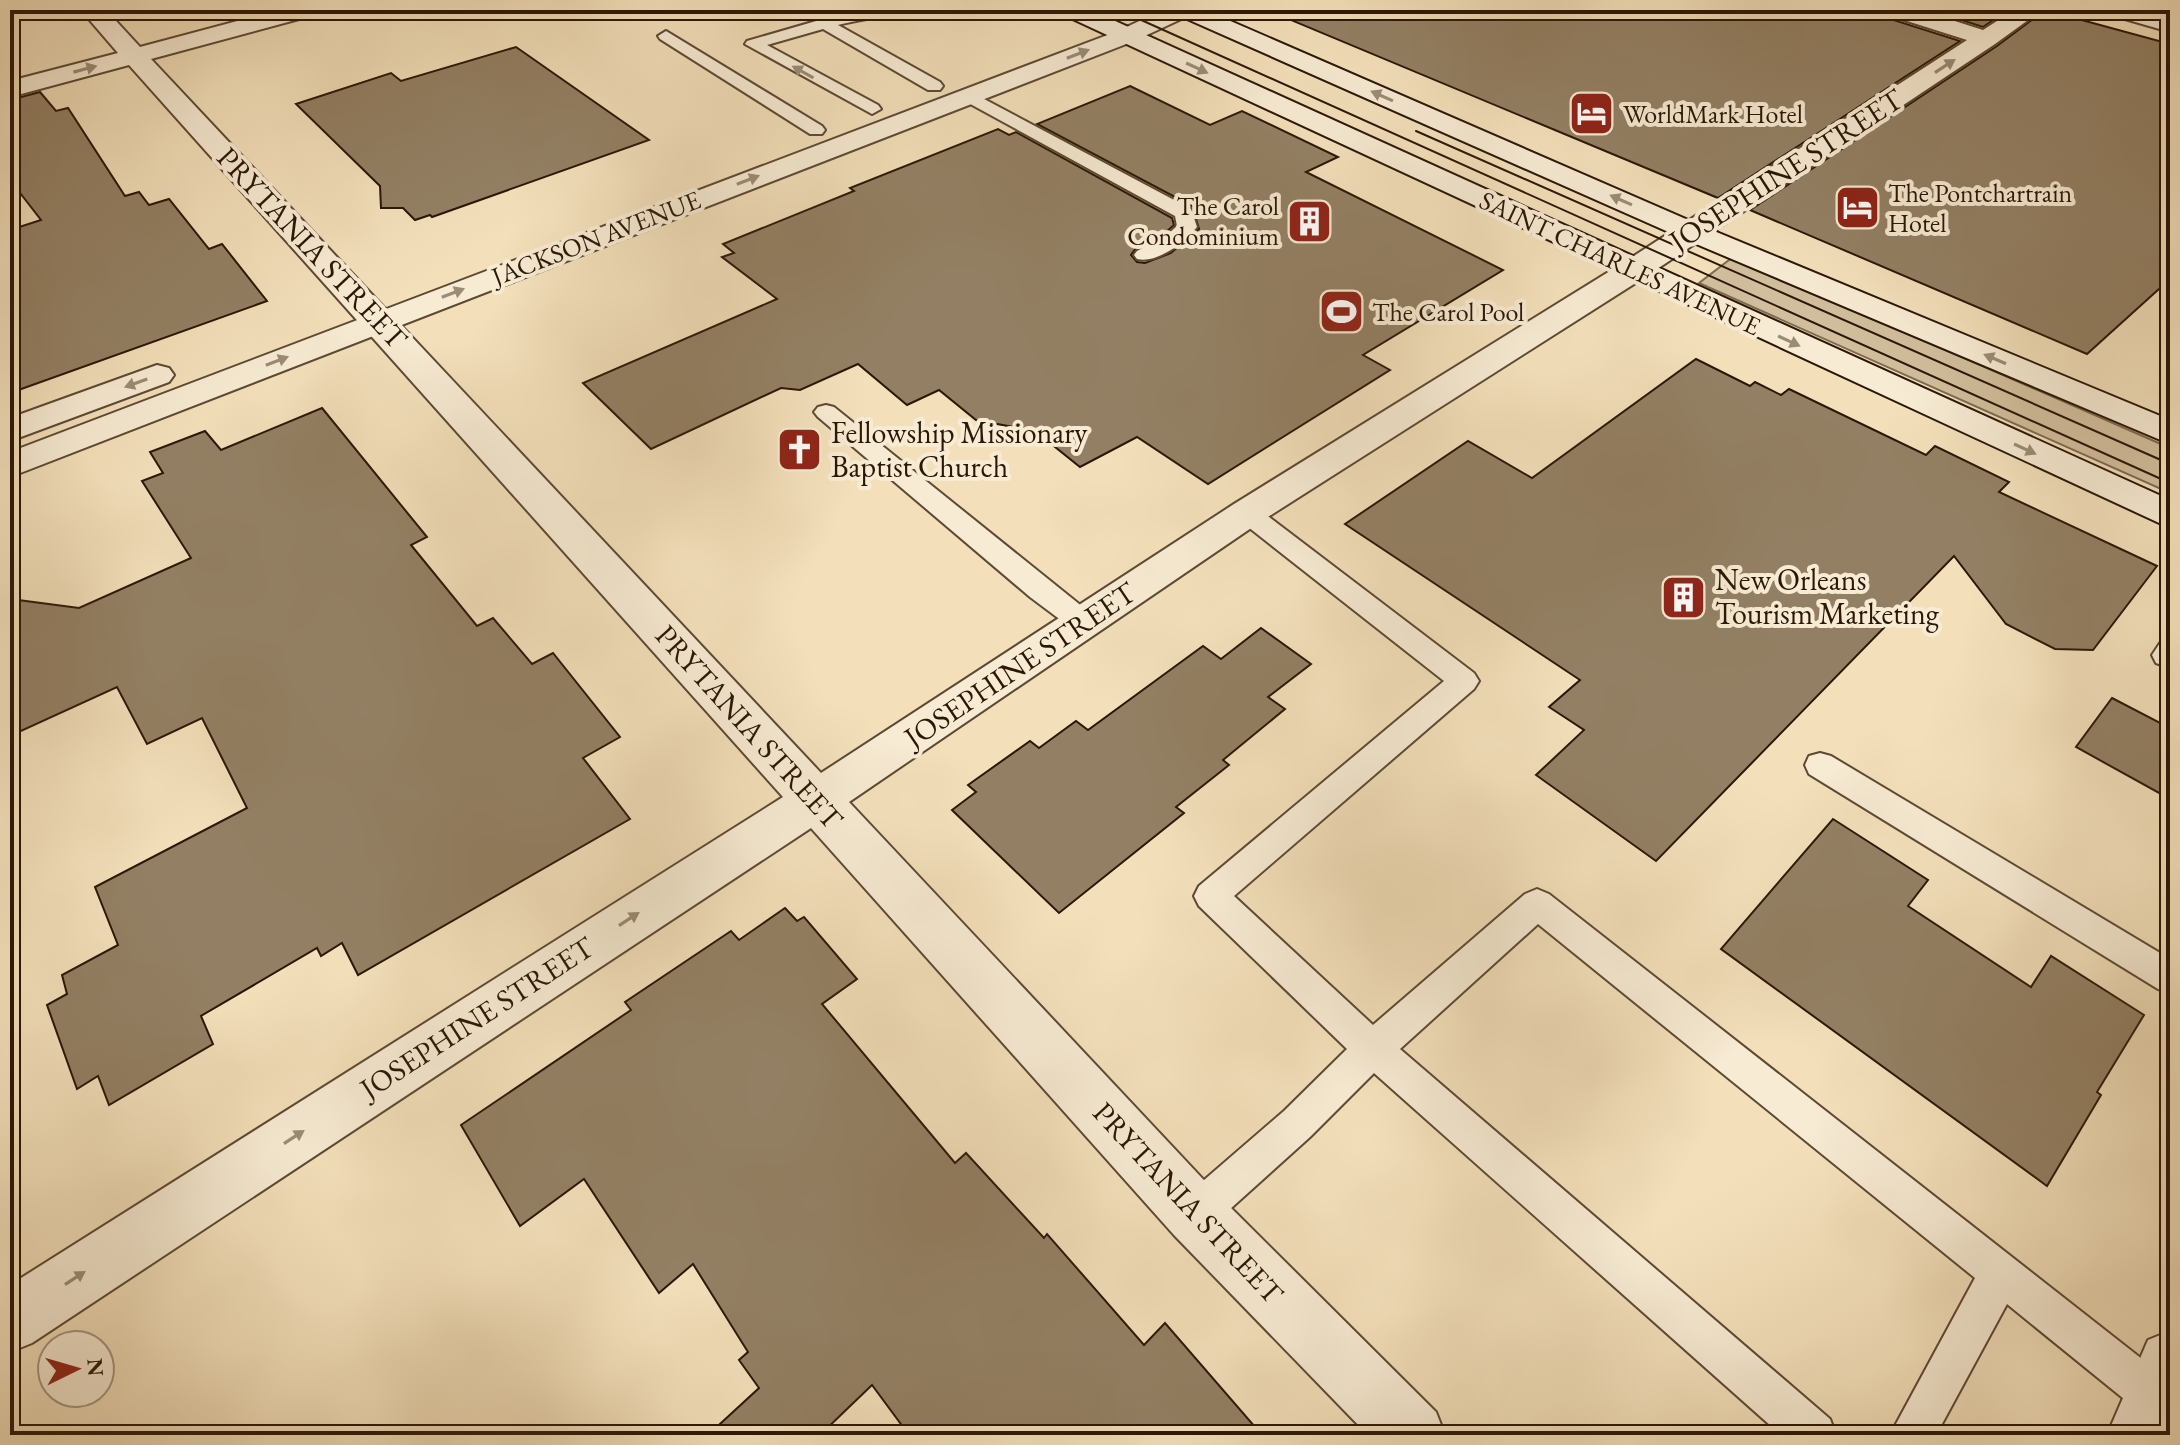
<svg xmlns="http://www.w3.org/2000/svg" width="2180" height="1445" font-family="'EB Garamond',serif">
	<rect width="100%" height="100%" fill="#f3e0bb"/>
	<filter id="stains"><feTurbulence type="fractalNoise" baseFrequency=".0025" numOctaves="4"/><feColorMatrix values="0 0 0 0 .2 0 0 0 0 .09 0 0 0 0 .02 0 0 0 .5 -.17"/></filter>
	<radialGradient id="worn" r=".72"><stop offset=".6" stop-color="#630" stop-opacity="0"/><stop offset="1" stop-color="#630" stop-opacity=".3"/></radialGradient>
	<path fill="#d1be9c" stroke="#7e6a51" stroke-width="2" d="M1733,257L2170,448V493L1699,283Z"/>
	<g fill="#938064" stroke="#2b1706" stroke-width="2">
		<path d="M1267,10H1881L1887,18L1960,41L1718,198Z"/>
		<path d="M1930,10H2008L1983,27Z"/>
		<path d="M2045,10L2170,44V279L2087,354L1750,210L1997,46Z"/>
		<path d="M516,47L649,140L432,217L430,215L415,220L403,208H381L380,186L296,104L391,73L401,81Z"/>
		<path d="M1130,86L1210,125L1242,111L1338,157L1306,172L1503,270L1363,355L1390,370L1208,484L1137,437L1080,467L1050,443L1027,439L1013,427L976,420L939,390L907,405L858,364L800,390L781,388L651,449L583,383L777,299L722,257L734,253L723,244L854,191L850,188L998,129L1009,135L1016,132L1172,218L1174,225L1165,233L1136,248L1131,255L1137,262L1145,263L1171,253L1199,229L1192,206L1037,124Z"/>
		<path d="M40,92L56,111L68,108L125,196L139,192L149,205L169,199L209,249L222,244L267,301L10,393V230L41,220L10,180V100Z"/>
		<path d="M1696,359L1750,386L1755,382L1781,395L1789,389L1926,455L1935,446L2009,482L1999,492L2157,566L2093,650L2055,649L2006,624L1954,556L1656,861L1536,775L1584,730L1549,707L1580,680L1345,524L1468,441L1532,478Z"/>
		<path d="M322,408L427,537L411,545L477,626L493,618L532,664L553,653L620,737L583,758L630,819L358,975L342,943L321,956L317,948L201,1016L213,1044L109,1105L98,1076L77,1089L47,1005L67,994L62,975L118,945L95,887L247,808L202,718L147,744L117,687L10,736V599L79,608L191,558L142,481L163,473L150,452L205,431L221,450Z"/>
		<path d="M1261,628L1311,664L1268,697L1285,709L1223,760L1229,765L1176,807L1184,813L1059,913L952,810L976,792L968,785L1030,741L1039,748L1076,721L1088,730L1203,646L1221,659Z"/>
		<path d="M2112,698L2170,728V799L2076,747Z"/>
		<path d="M1833,819L1928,880L1908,906L2031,987L2051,956L2144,1015L2097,1092L2101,1095L2047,1186L1721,949Z"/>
		<path d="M785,908L797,921L804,917L857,979L822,1004L955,1163L966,1153L1044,1238L1047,1234L1144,1345L1165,1323L1262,1435H909L872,1385L820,1435H708L759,1388L739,1360L748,1352L693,1264L659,1293L584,1179L520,1226L461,1125L631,1010L625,1002L731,931L739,940Z"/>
	</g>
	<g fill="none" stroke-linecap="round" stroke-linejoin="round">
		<defs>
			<g id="service">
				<path d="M854,10H899C891,16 852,21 838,25L940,82L943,86L940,90H928L823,29L767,45L878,105L881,109L872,114L745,44L747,41Z"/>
				<path d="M666,31L822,126L825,130L822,134H810L660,39L658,36Z"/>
				<path d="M969,91L1191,209L1197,227C1185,242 1157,264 1137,259L1134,255L1137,251L1167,235L1177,226L1175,216L963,100L960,96Z"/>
				<path d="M826,405L834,407L1094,616L1098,623L1094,630L1084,633L1074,630L1030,597L818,417L814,412L818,407Z"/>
				<path d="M1247,504L1256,507L1474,673L1479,681L1474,689L1234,896L1373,1025L1525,894L1537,889L1549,894L2170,1381V1413L2155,1419L2140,1412L2007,1304L1936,1435H1890L1975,1278L1538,924L1400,1049L1830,1419L1836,1435H1781L1374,1073L1310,1137L1209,1228L1195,1234L1181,1228L1175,1214L1181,1200L1284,1111L1347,1049L1199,906L1194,896L1199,886L1444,681L1238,519L1234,513L1238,507Z"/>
				<path d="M2170,639V668L2156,663L2152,655L2160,643Z"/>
				<path d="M1820,753L1831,756L2170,959V994L2158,989L1809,774L1805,765L1809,756Z"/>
			</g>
			<g id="minor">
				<path d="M81,10H106L140,47L279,10H318L314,15L151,59L821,773L1234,504L1623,263L1967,40L1888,15L1884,10H1920L1983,30L2014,10H2042L1995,44L1645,277L1260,522L849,802L1216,1193L1436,1412L1445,1435H1368L1174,1235L811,828L32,1343L10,1352V1285L783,797L129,65L10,97V81L118,53Z"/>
				<path d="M2107,10H2144L2170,18V32L2111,15Z"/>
				<path d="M2170,1331V1435H2107L2148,1340Z"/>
			</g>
			<g id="tertiary">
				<path d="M1163,10H1194L1190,15L1134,41L10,477V452L1118,31Z"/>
				<path d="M157,365L169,368L174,375L169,382L10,441V418Z"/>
			</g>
			<g id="secondary">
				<path d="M1060,10H1091L2170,500V528L1064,15Z"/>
				<path d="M1174,10H1205L1702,226L2170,420V444L1682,238L1178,15Z"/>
			</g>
		</defs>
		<use href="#service" stroke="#5d4933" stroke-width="4"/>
		<use href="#minor" stroke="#5d4933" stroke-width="4"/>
		<use href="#tertiary" stroke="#5d4933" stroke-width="4"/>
		<use href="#secondary" stroke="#2b1706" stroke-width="4"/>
		<use href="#service" fill="#f7ebd3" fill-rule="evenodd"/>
		<use href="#minor" fill="#f7ebd3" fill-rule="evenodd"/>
		<use href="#tertiary" fill="#f7ebd3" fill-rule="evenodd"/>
		<use href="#secondary" fill="#f7ebd3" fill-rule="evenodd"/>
		<g stroke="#2b1706" stroke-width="2">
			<path d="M1119,10L2170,483"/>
			<path d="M1416,131L2170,464"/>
		</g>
	</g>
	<defs><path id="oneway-solid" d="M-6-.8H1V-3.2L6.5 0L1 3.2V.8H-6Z" transform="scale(2)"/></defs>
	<g fill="#9b8c77">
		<use href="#oneway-solid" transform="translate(1078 54) rotate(-21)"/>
		<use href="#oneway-solid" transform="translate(1945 66) rotate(-33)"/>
		<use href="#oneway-solid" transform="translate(1197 68) rotate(25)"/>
		<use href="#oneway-solid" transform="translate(85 69) rotate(-15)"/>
		<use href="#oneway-solid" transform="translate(803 72) rotate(-151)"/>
		<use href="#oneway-solid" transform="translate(1382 96) rotate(-156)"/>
		<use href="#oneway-solid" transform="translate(748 180) rotate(-21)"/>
		<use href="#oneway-solid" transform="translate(1621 200) rotate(-156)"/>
		<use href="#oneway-solid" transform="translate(453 293) rotate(-21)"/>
		<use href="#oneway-solid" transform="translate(1789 341) rotate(25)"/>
		<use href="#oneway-solid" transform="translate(1995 359) rotate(-157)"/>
		<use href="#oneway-solid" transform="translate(277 361) rotate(-21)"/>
		<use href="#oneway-solid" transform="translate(136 383) rotate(160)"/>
		<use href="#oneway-solid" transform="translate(2025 449) rotate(25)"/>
		<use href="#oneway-solid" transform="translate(629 919) rotate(-33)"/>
		<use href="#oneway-solid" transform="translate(294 1137) rotate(-33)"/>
		<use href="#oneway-solid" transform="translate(75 1278) rotate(-33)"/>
	</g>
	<defs>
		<symbol id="hotel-square" viewBox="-11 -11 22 22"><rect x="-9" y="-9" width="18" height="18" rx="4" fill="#8f2418" stroke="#f7ebd3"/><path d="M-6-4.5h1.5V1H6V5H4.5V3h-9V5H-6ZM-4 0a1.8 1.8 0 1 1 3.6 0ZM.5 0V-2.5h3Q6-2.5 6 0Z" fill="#fff"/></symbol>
		<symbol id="building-square" viewBox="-11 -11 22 22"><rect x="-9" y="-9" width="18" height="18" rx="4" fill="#8f2418" stroke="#f7ebd3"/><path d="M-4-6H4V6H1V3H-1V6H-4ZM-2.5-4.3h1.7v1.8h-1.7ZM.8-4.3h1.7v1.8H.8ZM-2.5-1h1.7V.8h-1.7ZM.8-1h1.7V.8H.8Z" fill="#fff"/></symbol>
		<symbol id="stadium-square" viewBox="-11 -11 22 22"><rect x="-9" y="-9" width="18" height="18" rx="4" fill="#8f2418" stroke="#f7ebd3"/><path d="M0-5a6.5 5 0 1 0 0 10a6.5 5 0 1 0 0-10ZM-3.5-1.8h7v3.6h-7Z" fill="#fff"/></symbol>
		<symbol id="church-square" viewBox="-11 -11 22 22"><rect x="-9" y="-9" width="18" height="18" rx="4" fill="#8f2418" stroke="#f7ebd3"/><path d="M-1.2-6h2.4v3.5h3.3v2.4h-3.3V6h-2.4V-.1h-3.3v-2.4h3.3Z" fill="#fff"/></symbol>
	</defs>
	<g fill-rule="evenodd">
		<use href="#hotel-square" x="1566" y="88" width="51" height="51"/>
		<use href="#hotel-square" x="1832" y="182" width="51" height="51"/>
		<use href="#building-square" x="1284" y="196" width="51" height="51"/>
		<use href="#stadium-square" x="1316" y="286" width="51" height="51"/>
		<use href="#church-square" x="774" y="424" width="51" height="51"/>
		<use href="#building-square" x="1658" y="572" width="51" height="51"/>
	</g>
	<g text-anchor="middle" stroke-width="8" stroke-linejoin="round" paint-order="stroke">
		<g font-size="26" fill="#2b1706" stroke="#f7ebd3" text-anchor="start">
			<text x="1623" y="123">WorldMark Hotel</text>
			<text x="1888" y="202">The Pontchartrain<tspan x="1888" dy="30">Hotel</tspan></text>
			<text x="1279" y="215" text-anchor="end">The Carol<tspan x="1279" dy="30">Condominium</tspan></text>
			<text x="1372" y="321">The Carol Pool</text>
		</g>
		<g font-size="26" fill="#2b1706" stroke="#f7ebd3">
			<text transform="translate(596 238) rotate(-21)" y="9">JACKSON AVENUE</text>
			<text transform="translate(1620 263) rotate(25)" y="9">SAINT CHARLES AVENUE</text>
		</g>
		<g font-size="30" fill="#2b1706" stroke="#f7ebd3">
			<text transform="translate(1786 170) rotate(-33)" y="10">JOSEPHINE STREET</text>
			<text transform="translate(312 248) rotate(47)" y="10">PRYTANIA STREET</text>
			<text transform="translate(1020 665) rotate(-34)" y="10">JOSEPHINE STREET</text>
			<text transform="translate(749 727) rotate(48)" y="10">PRYTANIA STREET</text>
			<text transform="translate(477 1018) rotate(-33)" y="10">JOSEPHINE STREET</text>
			<text transform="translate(1188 1203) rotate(47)" y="10">PRYTANIA STREET</text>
		</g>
		<g font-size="30" fill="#2b1706" stroke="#f7ebd3" text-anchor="start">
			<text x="831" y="443">Fellowship Missionary<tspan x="831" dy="34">Baptist Church</tspan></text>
			<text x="1715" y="590">New Orleans<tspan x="1715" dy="34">Tourism Marketing</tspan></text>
		</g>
	</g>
	<rect width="2180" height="1445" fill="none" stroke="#f3e0bb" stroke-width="40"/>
	<rect x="12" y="12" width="2156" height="1421" fill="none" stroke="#2b1706" stroke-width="4"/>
	<rect x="20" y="20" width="2140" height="1405" fill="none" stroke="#2b1706" stroke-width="2"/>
	<g transform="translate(76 1369) rotate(85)"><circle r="38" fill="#f7ebd3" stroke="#a59681" stroke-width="2"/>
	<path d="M0-6L14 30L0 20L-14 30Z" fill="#8f2418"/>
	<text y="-12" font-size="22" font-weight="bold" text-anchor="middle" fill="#2b1706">N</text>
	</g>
	<rect width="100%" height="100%" filter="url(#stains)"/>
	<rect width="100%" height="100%" fill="url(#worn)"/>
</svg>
